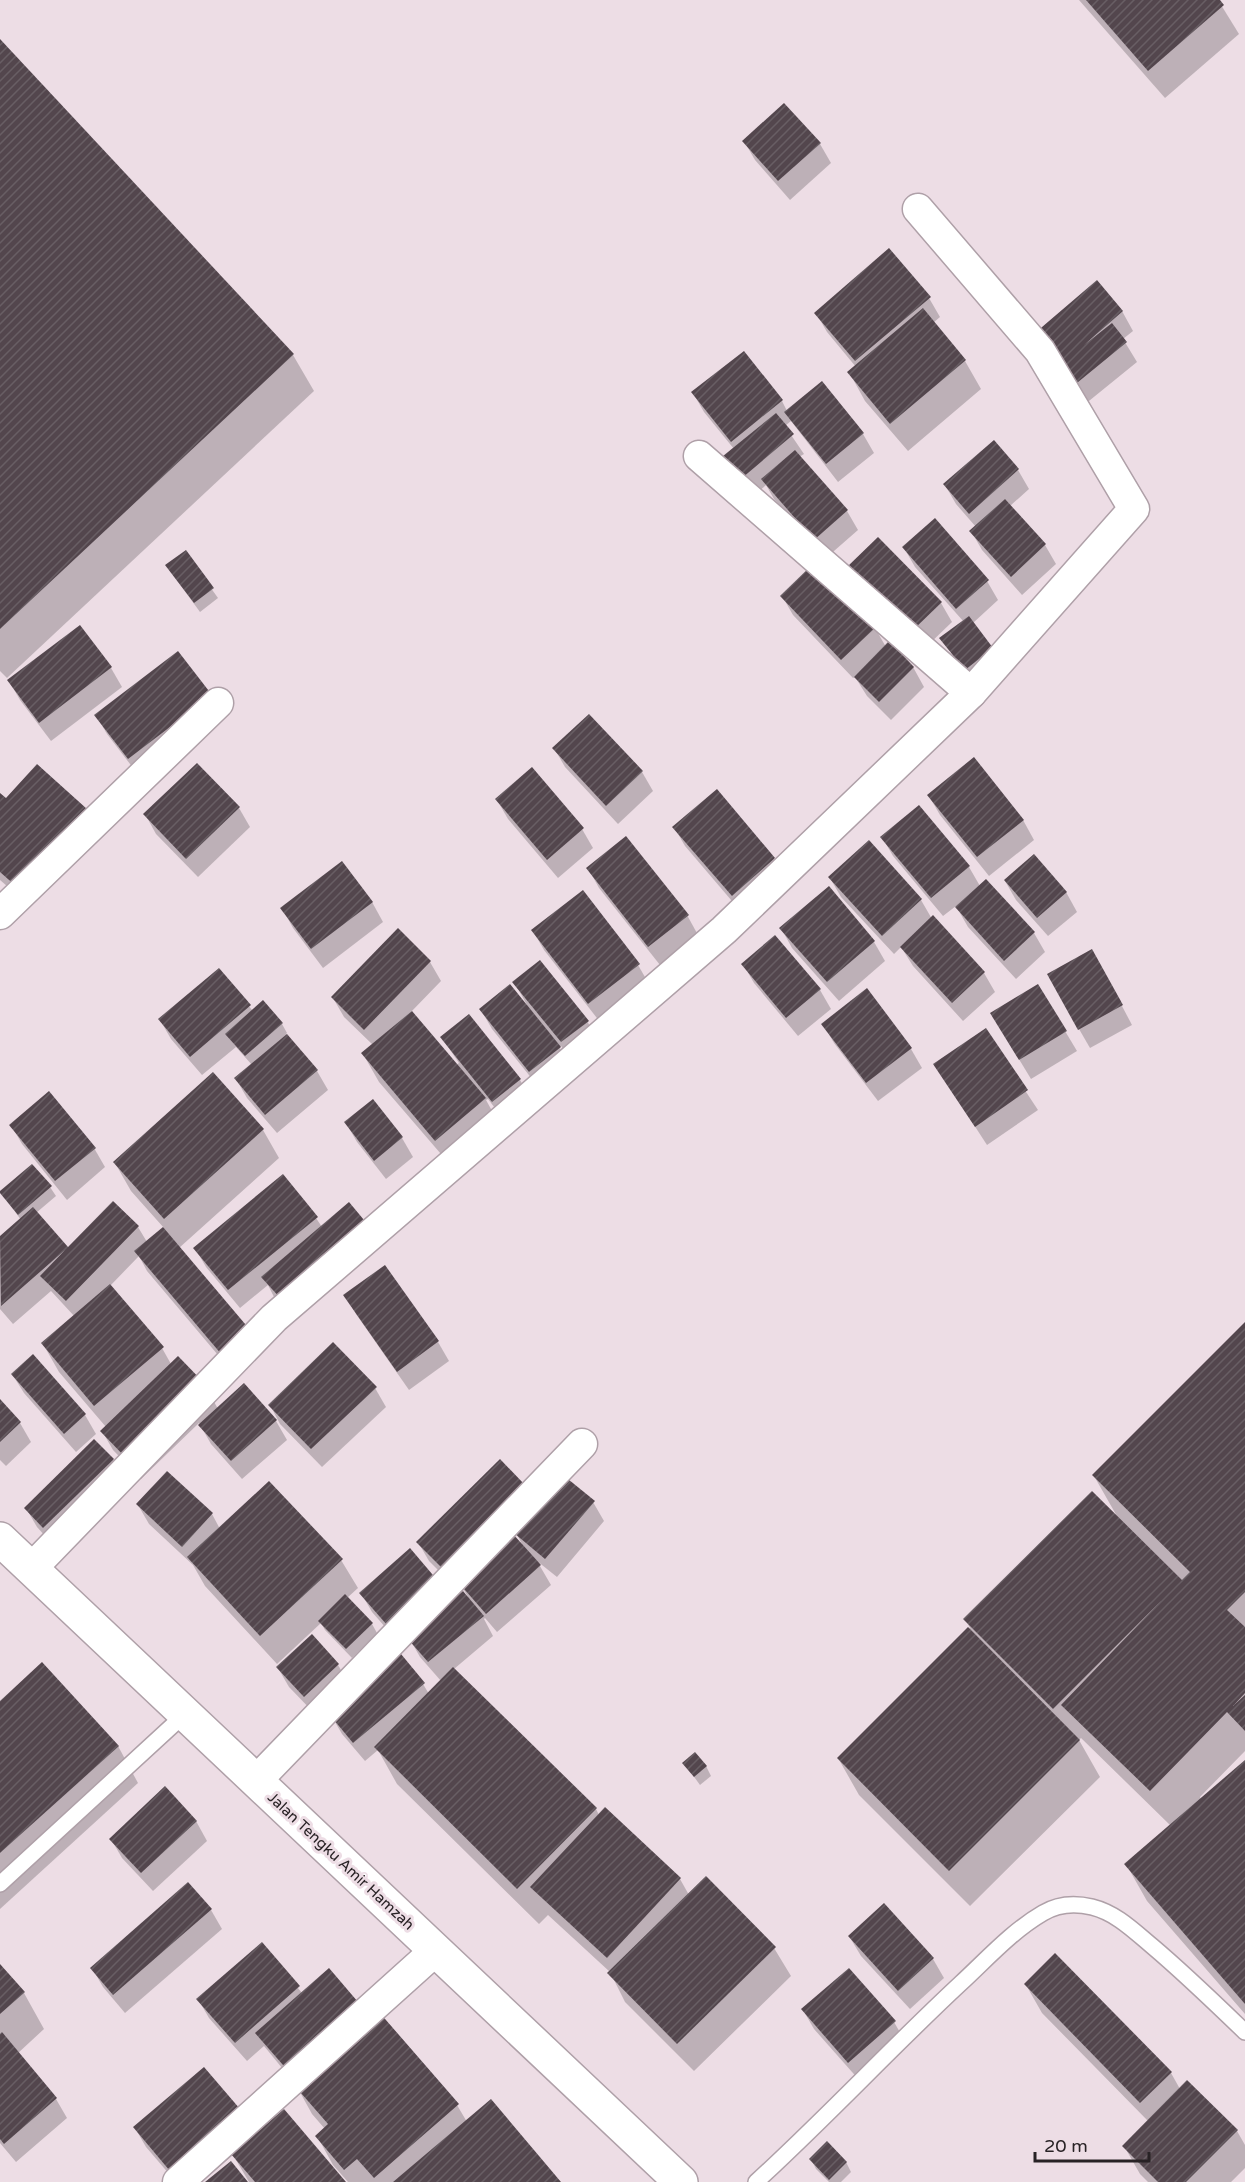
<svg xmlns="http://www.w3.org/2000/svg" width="1245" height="2182" font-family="'Varela Round',sans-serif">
	<defs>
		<pattern id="building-hatch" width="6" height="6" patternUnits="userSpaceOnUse" patternTransform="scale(1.5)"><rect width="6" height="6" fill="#53464d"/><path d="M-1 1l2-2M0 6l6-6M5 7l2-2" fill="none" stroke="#685e64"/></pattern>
	</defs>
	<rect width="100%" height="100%" fill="#eddde5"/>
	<g fill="#0003">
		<path d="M1079,0H1218L1239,34L1165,98Z"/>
		<path d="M0,41L293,355L314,391L7,678L0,671Z"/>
		<path d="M744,141L820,144L831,163L790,200L755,160Z"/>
		<path d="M929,298L940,317L933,323L965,361L981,389L908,451L865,401L849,372L856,367L827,332L816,313Z"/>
		<path d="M1122,311L1133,331L1123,339L1137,362L1084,405L1048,353Z"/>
		<path d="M693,393L782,401L787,411L863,434L874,453L838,482L791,421L785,426L804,454L799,457L847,511L858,530L826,558L774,499L766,485L754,496L736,475L734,449L704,412Z"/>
		<path d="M1018,470L1029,489L1010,506L1045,545L1056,564L1022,595L982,550L971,531L976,527L956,504L945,485Z"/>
		<path d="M904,548L987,581L998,600L973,623L992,649L971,679L941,639L964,622L915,567Z"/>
		<path d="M185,552L218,598L200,612L173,575Z"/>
		<path d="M861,585L941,603L952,622L924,649Z"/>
		<path d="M782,596L875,628L886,647L913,667L924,687L891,720L867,696L855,677L853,678L793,615Z"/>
		<path d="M80,627L111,668L122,687L51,741L20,700L9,681Z"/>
		<path d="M211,696L140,777L107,734L96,715Z"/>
		<path d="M589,716L642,772L653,791L618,824L565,767L554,748Z"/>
		<path d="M717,792L774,859L785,878L743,914L685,846L674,827Z"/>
		<path d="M0,795L29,905L0,880Z"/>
		<path d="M929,796L1023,820L1034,840L989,876L940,815Z"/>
		<path d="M497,800L582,829L593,848L558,878L508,819Z"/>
		<path d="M239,808L250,827L198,877L156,834L145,814Z"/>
		<path d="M882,837L969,867L980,886L1034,933L1045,952L1016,979L968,927L956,906L943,916L893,856Z"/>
		<path d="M869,842L921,900L932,919L933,917L984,973L995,992L963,1021L913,966L901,947L894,954L841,897L830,878Z"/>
		<path d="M588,868L687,915L698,935L660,965L599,888Z"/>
		<path d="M1005,881L1066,892L1077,912L1048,936L1016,900Z"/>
		<path d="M372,902L383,922L323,968L293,928L282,908Z"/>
		<path d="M781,928L874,942L885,961L839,1001L792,948Z"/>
		<path d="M398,931L430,962L441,981L411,1012L456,1065L459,1063L442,1038L520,1080L531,1099L504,1120L488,1099L486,1100L501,1127L453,1168L379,1082L363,1054L373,1045L344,1017L333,998Z"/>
		<path d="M533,931L638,965L649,984L600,1022L544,950Z"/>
		<path d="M743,964L820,990L831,1009L798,1036L754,983Z"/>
		<path d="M219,970L253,1011L263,1002L282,1024L287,1033L286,1034L317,1071L328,1090L277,1133L247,1098L236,1079L252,1065L236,1047L202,1075L171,1039L160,1020Z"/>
		<path d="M1103,970L1132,1025L1090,1048L1079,1029Z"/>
		<path d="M514,982L587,1021L599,1041L573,1061L561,1046L559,1047L571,1066L541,1090L492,1029L481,1010L527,1005Z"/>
		<path d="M1038,986L1077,1051L1031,1079L1003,1033Z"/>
		<path d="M823,1024L911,1049L922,1068L878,1101L834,1043Z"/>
		<path d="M985,1030L1038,1110L987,1145L935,1065Z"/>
		<path d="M373,1101L402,1138L413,1157L386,1179L357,1142L346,1123Z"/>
		<path d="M11,1125L94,1148L105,1167L67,1200L22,1144Z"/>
		<path d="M263,1130L279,1158L179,1248L234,1374L147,1271L139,1256L110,1286L162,1348L171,1364L206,1387L218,1409L244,1385L276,1421L287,1440L242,1479L211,1444L199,1423L141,1479L113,1450L102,1431L106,1427L59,1372L43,1344L75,1317L51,1291L13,1324L0,1309V1238L21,1220L1,1192L50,1187L56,1196L36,1213L68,1249L138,1227L147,1242L164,1228L131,1191L115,1163Z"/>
		<path d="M316,1218L322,1227L294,1319L274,1297L268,1285L240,1308L206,1267L195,1248Z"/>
		<path d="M385,1267L438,1342L449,1361L409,1390L356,1314L345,1295Z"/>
		<path d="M1245,1324V1751L1200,1797L1201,1799L1245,1762V2014L1147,1901L1126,1864L1171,1826L1081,1738L1079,1740L1100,1777L970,1906L859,1795L838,1758L970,1628L965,1619L1118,1518L1094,1476Z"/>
		<path d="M32,1356L85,1415L96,1434L76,1452L24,1393L12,1374Z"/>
		<path d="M375,1388L386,1407L322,1467L280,1424L270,1405Z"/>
		<path d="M0,1401L20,1423L31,1442L6,1466L0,1460Z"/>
		<path d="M94,1441L113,1460L124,1479L55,1547L37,1527L26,1508Z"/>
		<path d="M500,1461L453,1585L429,1561L418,1542Z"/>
		<path d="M593,1502L604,1521L557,1577L537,1561L551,1585L497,1632L485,1618L484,1619L493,1636L454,1669L596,1809L599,1815L680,1879L689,1895L774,1948L791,1976L694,2071L625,2002L610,1972L548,1915L539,1924L397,1784L378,1750L365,1761L342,1734L331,1715L423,1684L429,1694L441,1681L420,1657L408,1636L399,1643L372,1612L361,1593L421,1624L468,1597L458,1580L522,1544L516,1533Z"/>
		<path d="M138,1505L212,1514L220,1529L341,1560L358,1588L347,1598L372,1624L377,1633L352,1658L325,1630L321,1623L277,1664L205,1586L193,1565L149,1524Z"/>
		<path d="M338,1665L349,1684L316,1715L289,1687L278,1668Z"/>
		<path d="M0,1703L118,1746L138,1783L0,1909Z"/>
		<path d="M684,1763L706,1766L711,1776L700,1785Z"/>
		<path d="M196,1821L207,1841L153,1891L122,1858L111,1839Z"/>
		<path d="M884,1905L933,1959L944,1978L910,2009L861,1956L849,1936Z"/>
		<path d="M211,1910L222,1929L125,2013L103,1987L92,1968Z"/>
		<path d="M262,1944L302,1993L363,2010L457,2105L467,2122L559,2182H348L333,2165L317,2136L325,2129L312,2114L296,2085L264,2046L247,2061L209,2018L198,1999Z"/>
		<path d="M1055,1955L1171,2073L1180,2089L1187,2082L1237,2131L1245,2145V2168L1231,2182H1148L1140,2174L1124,2146L1148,2121L1042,2013L1026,1985Z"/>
		<path d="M0,1967L24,1993L44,2029L17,2054L56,2099L67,2118L16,2162L0,2143Z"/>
		<path d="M803,2010L894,2022L905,2041L860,2081L814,2029Z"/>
		<path d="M245,2117L255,2135L344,2182H249L233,2155L202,2182H176L146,2147L135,2128Z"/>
		<path d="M811,2159L846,2162L851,2172L841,2182H829L816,2169Z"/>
	</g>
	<g fill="url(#building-hatch)">
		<path d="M1086,0H1220L1224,5L1148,71Z"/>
		<path d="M0,39L294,354L0,629Z"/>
		<path d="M784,103L821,143L778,181L742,141Z"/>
		<path d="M889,248L931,297L855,361L814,313Z"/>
		<path d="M1097,280L1123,311L1084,345L1112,323L1127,342L1072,387L1035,333Z"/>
		<path d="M923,308L966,360L890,424L847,372Z"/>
		<path d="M744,351L783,400L731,442L691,392Z"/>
		<path d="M822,381L864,433L826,464L784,412Z"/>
		<path d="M776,413L794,434L742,478L723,456Z"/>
		<path d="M994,440L1019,469L969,514L943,484Z"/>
		<path d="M795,450L848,510L814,540L761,479Z"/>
		<path d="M1005,499L1046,544L1011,577L969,531Z"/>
		<path d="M935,518L989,580L956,609L902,547Z"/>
		<path d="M878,537L942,602L912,631L848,566Z"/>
		<path d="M186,550L214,588L194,603L165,565Z"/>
		<path d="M815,562L876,627L841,660L780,596Z"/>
		<path d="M969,616L993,648L965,670L939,638Z"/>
		<path d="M80,625L112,667L39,723L7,680Z"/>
		<path d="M889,641L914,667L879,702L854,677Z"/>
		<path d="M178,651L212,695L128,759L94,715Z"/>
		<path d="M589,714L643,771L606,806L552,748Z"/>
		<path d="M974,757L1024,820L977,857L927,795Z"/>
		<path d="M197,763L240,807L186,859L143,814Z"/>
		<path d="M37,764L87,809L17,887L0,872V793L6,798Z"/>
		<path d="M532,767L584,828L547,860L495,799Z"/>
		<path d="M717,789L775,858L732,896L672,827Z"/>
		<path d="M919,805L970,866L931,898L880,837Z"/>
		<path d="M626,836L689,915L648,947L586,868Z"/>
		<path d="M869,840L922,899L882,936L828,877Z"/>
		<path d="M1034,854L1067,892L1037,918L1004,880Z"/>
		<path d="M342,861L373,902L311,949L280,908Z"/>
		<path d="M986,879L1035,932L1004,961L955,907Z"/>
		<path d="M829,886L875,941L827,982L779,928Z"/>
		<path d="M583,890L640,964L588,1004L531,930Z"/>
		<path d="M933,915L985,972L952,1003L900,947Z"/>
		<path d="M398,928L431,961L364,1030L331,997Z"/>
		<path d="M775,935L821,989L786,1018L741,964Z"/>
		<path d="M1092,949L1123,1005L1078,1030L1047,974Z"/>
		<path d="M540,960L589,1021L561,1042L512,982Z"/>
		<path d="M219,968L251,1005L190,1057L158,1019Z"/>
		<path d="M510,984L561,1047L529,1072L479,1009Z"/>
		<path d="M1038,984L1067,1031L1019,1060L990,1013Z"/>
		<path d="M867,988L912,1048L866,1083L821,1024Z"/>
		<path d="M263,1000L283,1023L245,1056L225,1034Z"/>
		<path d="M412,1011L486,1098L435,1141L361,1053Z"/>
		<path d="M469,1014L521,1079L492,1102L440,1037Z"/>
		<path d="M986,1028L1028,1090L975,1127L933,1064Z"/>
		<path d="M287,1034L318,1070L265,1115L234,1078Z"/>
		<path d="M213,1072L264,1129L164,1219L113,1162Z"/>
		<path d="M49,1091L96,1148L55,1181L9,1125Z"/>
		<path d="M373,1099L403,1137L374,1161L344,1122Z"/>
		<path d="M32,1164L52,1186L18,1215L0,1193V1191Z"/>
		<path d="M283,1174L318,1217L228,1290L193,1248Z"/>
		<path d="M113,1201L139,1226L66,1301L40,1276L65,1250L1,1306L0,1236L33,1207L68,1247Z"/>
		<path d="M349,1202L369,1226L282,1300L261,1277Z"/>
		<path d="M163,1227L251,1331L222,1355L134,1251Z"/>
		<path d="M385,1265L439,1341L397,1372L343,1295Z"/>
		<path d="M110,1284L164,1347L94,1406L41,1343Z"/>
		<path d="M1245,1322V1592L1227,1610L1245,1627V1693L1233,1706L1245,1695V1731L1227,1712L1150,1791L1061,1705L1162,1600L1053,1709L963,1619L1092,1491L1182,1580L1190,1572L1092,1475Z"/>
		<path d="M333,1342L377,1387L311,1449L268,1405Z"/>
		<path d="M33,1354L86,1414L64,1434L11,1374Z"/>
		<path d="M178,1356L207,1386L129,1461L100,1431Z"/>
		<path d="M244,1383L277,1420L231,1461L198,1425Z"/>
		<path d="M0,1399L21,1422L0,1442Z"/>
		<path d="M94,1439L114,1459L43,1528L24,1508Z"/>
		<path d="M500,1459L526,1486L441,1567L416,1542Z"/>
		<path d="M167,1471L213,1513L182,1547L136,1504Z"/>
		<path d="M563,1475L595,1501L545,1559L514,1533Z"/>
		<path d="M269,1481L343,1559L260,1636L187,1557Z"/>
		<path d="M513,1534L541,1565L486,1614L458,1582Z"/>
		<path d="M410,1548L438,1581L387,1625L359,1593Z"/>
		<path d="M463,1591L484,1616L428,1662L407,1638Z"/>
		<path d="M345,1594L373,1623L346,1649L318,1621Z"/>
		<path d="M968,1627L1080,1740L949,1871L837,1758Z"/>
		<path d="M312,1634L339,1664L304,1697L276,1667Z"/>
		<path d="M401,1654L425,1683L353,1743L329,1714Z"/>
		<path d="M42,1662L119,1746L0,1853V1701Z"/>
		<path d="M453,1667L597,1808L517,1889L374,1747Z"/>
		<path d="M695,1752L707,1766L694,1777L682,1763Z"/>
		<path d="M1245,1760V2004L1124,1864Z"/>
		<path d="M165,1786L197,1821L141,1873L109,1839Z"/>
		<path d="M605,1807L681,1878L607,1958L530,1887Z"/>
		<path d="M706,1876L776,1947L677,2044L607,1973Z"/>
		<path d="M188,1882L212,1909L113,1995L90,1968Z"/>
		<path d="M884,1903L934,1958L898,1991L848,1936Z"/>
		<path d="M262,1942L300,1986L235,2043L196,1999Z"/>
		<path d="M1055,1953L1172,2072L1140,2103L1024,1984Z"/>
		<path d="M0,1964L25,1992L0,2014Z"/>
		<path d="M329,1968L364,2009L290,2073L255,2033Z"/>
		<path d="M849,1968L896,2021L848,2063L801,2009Z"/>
		<path d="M379,2012L459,2104L374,2178L357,2159L344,2170L315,2136L328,2124L294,2085Z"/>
		<path d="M2,2032L57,2098L4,2144L0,2139V2034Z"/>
		<path d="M204,2067L246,2116L175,2177L133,2127Z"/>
		<path d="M1187,2080L1238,2130L1186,2182H1158L1122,2146Z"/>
		<path d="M491,2099L561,2182H393Z"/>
		<path d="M284,2109L346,2182H255L231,2154Z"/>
		<path d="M827,2141L847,2162L829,2180L809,2159Z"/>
		<path d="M231,2161L248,2182H205Z"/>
	</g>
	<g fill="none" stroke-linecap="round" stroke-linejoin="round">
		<defs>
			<g id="service">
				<path d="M0,1884L185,1714"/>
				<path d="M756,2182C826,2118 891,2048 961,1983C987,1959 1012,1931 1043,1913C1058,1904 1075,1903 1092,1907C1116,1913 1133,1930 1152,1946C1184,1973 1214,2002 1245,2032"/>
			</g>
			<g id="minor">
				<path d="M699,456L971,693"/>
				<path d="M0,914L218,703"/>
				<path d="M31,1569L274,1318L724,930L971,693L1134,509L1040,351L918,209"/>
				<path d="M256,1781L582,1444"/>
				<path d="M178,2182L436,1950"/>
			</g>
			<path id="trunk" d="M0,1539L681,2182"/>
		</defs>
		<use href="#service" stroke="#afa0a8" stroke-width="18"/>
		<use href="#minor" stroke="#afa0a8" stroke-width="33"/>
		<use href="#trunk" stroke="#afa0a8" stroke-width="36"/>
		<use href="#service" stroke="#fff" stroke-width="15"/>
		<use href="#minor" stroke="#fff" stroke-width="30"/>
		<use href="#trunk" stroke="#fff" stroke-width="33"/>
	</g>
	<g text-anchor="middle" stroke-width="6" stroke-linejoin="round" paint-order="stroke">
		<g font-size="15" fill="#282225" stroke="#eddde5">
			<text transform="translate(341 1861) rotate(43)" y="5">Jalan Tengku Amir Hamzah</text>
		</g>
	</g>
	<path d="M1035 2152v9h114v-9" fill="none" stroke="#282225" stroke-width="3"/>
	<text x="1044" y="2152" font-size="18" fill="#282225" stroke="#eddde5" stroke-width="4.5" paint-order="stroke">20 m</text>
</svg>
